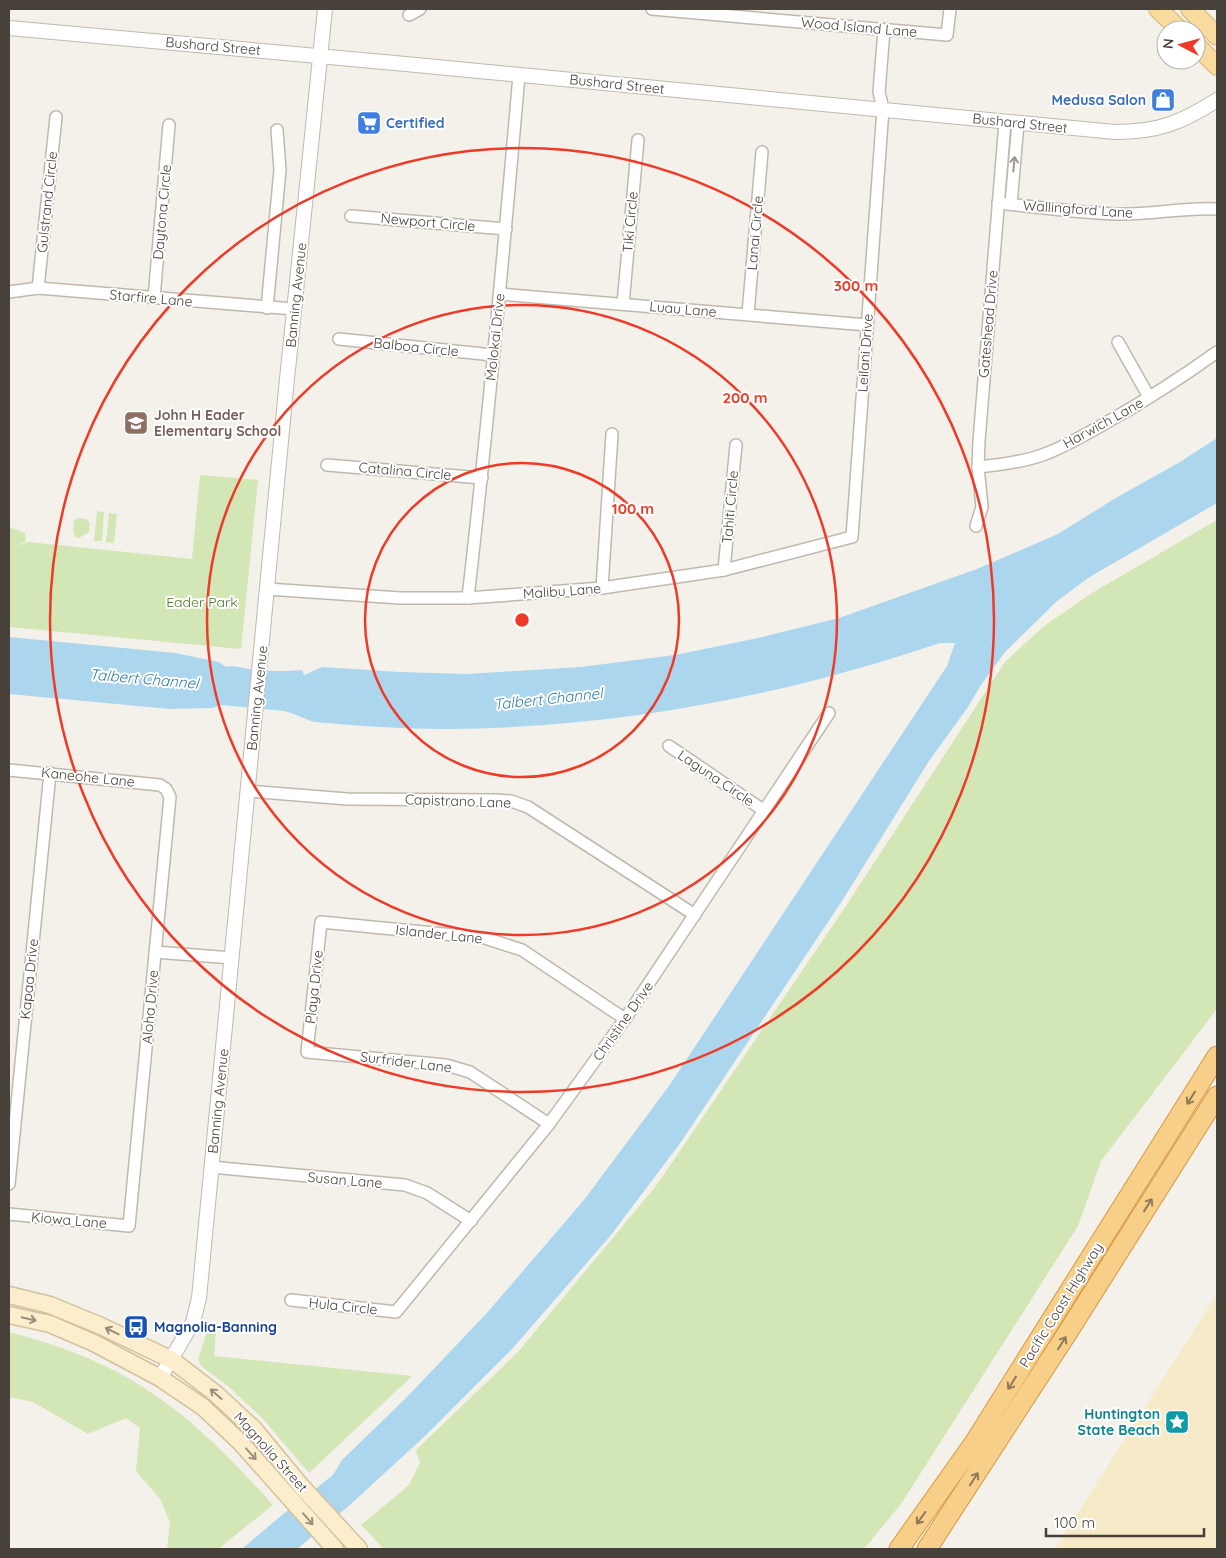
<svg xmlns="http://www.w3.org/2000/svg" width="1226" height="1558" font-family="Quicksand,sans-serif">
	<rect width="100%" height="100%" fill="#f4f1eb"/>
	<g fill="#d3e6b6">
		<path d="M200,475L258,480L241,649L9,627V527L25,533L26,542L20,544L19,545L29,542L192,559Z"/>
		<path d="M97,511L104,512L102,541H94Z"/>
		<path d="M109,513L117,514L114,543L106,542Z"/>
		<path d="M79,518L86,519L90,523L89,532L79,538H76L73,532L74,520Z"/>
		<path d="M1217,520V1009L1101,1161L1078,1226L901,1504L864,1549H384L361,1525L409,1485L420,1463L416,1450L518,1352L656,1186L842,912L1005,662L1044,626L1092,593Z"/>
		<path d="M217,1322L214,1356L412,1376L309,1473L262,1418L228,1386L201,1366L198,1359L208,1329Z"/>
		<path d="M9,1332C51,1343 95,1358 133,1381C187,1413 231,1458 273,1505L218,1549H167L170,1522L160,1499L136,1471L140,1428L126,1418L88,1434L33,1402L9,1397Z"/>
	</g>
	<path fill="#f6eac9" d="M1217,1294V1549H1055Z"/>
	<path fill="#abd6ed" d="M1217,438V503L1088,578L1056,602L1005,652L981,685L968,707L929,761L842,901L681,1142L611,1235L513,1348L425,1436L351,1504L297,1549H242L282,1515L333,1475L342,1460L405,1399L486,1314L584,1200L669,1086L947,666L955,643H940C780,697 615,728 446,729C402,729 358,726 314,722C304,719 294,713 284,711L221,705L212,708L170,709L9,694V637L175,653L219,662L226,667C233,665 241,668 249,669C267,671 284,672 302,670L304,675L322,667L399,672L467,674L581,667L675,655L758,638L839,618L977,569L1058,534L1114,499L1180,462Z"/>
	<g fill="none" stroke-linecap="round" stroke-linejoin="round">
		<defs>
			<g id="minor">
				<path d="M652,9L947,35L950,9"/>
				<path d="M409,15L420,9"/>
				<path d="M998,203C1037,207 1078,213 1117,214C1151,215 1184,207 1217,209"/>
				<path d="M1011,204L1018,123"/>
				<path d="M351,216L506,229"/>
				<path d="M38,288L56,117"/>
				<path d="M9,292L38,288L294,309"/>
				<path d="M500,294L867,325"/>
				<path d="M154,298L169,125"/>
				<path d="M623,304L638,140"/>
				<path d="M267,308L280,170L277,130"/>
				<path d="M748,314L762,152"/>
				<path d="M339,339L493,355"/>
				<path d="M1118,342L1149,397"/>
				<path d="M327,465L482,478"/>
				<path d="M978,467C1000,465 1024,462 1045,454C1066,446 1085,435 1104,424C1143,402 1181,378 1217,352"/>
				<path d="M976,526L982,507L978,467L979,441L1005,122"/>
				<path d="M724,570L736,445"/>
				<path d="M602,588L612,434"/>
				<path d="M267,589L400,598H468L602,588L724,570L852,537L883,109L879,92L884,30"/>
				<path d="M468,598C488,424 504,249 519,75"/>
				<path d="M669,746L763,810"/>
				<path d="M9,770L160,785L166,789L170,797L129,1226L9,1214"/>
				<path d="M248,791L347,799L495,800L511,801L528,807L695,915"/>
				<path d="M155,952L232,958"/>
				<path d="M549,1124L470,1072L446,1065L307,1052L321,922L485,938L522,950L625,1019"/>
				<path d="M211,1167L405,1185L427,1193L471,1221"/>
				<path d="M9,1184L50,773"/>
				<path d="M291,1300L396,1312L549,1124L625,1019L829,713"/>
			</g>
			<g id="tertiary">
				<path d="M9,28L395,63L1115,132C1158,132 1181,123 1217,100"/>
				<path d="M160,1378L193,1322L199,1298L286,389L325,9"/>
			</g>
			<g id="secondary">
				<path d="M9,1295L50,1305L101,1326L172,1360L215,1393L254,1429L302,1487L359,1549"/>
				<path d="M9,1315L50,1324L94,1343L160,1378L203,1407L240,1442L335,1549"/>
			</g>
			<g id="primary">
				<path d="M1158,9L1180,30"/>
				<path d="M1190,9L1217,36"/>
				<path d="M1196,45L1217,66"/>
			</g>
			<g id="trunk">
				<path d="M899,1549L974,1443L1217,1056"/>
				<path d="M927,1549L1068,1332L1217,1096"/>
			</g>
		</defs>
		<use href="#minor" stroke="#c0b8ad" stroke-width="14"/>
		<use href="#tertiary" stroke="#c0b8ad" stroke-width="16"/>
		<use href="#secondary" stroke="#d2c19c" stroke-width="19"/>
		<use href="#primary" stroke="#deb76f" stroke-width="20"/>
		<use href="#trunk" stroke="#d69843" stroke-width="21"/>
		<use href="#minor" stroke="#fff" stroke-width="11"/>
		<use href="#tertiary" stroke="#fff" stroke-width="14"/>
		<use href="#secondary" stroke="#fceecd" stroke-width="16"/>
		<use href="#primary" stroke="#f9da9f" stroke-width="18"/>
		<use href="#trunk" stroke="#f8cf89" stroke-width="19"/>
	</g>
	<defs><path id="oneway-shaft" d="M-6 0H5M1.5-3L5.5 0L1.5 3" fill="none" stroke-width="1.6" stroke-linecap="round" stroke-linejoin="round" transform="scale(1.25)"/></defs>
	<use stroke="#9a9692" href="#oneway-shaft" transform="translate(1014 164) rotate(-85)"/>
	<g stroke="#8e7a59">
		<use href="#oneway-shaft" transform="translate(1191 1098) rotate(122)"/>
		<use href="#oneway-shaft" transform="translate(1148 1205) rotate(-58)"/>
		<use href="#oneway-shaft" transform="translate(1062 1343) rotate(-57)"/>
		<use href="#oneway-shaft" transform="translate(1012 1383) rotate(122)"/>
		<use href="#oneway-shaft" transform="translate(974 1479) rotate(-57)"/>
		<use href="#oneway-shaft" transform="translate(921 1518) rotate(126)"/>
	</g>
	<g stroke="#998f7c">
		<use href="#oneway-shaft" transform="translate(29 1319) rotate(13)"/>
		<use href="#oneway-shaft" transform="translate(112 1331) rotate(-154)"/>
		<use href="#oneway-shaft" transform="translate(216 1394) rotate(-139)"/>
		<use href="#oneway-shaft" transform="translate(251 1454) rotate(48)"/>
		<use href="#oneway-shaft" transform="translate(308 1519) rotate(49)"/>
	</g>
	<g fill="none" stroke="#ef3a27" stroke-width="2.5">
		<circle cx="522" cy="620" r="157"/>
		<circle cx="522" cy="620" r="315"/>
		<circle cx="522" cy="620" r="472"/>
	</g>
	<defs>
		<symbol id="shop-square" viewBox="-11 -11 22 22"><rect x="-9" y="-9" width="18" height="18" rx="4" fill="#3f7fe0" stroke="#fff"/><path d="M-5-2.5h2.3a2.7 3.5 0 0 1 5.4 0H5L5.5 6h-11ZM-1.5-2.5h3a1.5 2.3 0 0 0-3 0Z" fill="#fff"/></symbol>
		<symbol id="supermarket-square" viewBox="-11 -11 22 22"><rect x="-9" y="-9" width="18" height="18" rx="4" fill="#3f7fe0" stroke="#fff"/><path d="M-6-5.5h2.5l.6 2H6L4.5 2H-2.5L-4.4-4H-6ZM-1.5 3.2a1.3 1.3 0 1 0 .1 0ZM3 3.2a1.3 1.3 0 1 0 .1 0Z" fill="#fff"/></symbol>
		<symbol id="school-square" viewBox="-11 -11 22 22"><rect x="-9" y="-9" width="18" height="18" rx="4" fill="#8d6e63" stroke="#fff"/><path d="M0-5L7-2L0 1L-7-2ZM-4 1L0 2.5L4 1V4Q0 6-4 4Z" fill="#fff"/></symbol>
		<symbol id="bus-square" viewBox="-11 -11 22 22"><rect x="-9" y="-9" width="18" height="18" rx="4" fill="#1a4fb4" stroke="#fff"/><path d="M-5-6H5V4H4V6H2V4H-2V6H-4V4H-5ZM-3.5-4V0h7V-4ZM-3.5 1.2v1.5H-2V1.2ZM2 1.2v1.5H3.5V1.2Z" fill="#fff"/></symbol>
		<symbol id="sight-square" viewBox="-11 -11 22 22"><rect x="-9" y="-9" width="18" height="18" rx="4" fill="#0f9aa8" stroke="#fff"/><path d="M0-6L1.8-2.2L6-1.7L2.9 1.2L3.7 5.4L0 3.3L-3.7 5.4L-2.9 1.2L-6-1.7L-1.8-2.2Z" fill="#fff"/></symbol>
	</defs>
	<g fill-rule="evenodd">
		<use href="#shop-square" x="1149" y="86" width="28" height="28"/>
		<use href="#supermarket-square" x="355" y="109" width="28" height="28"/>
		<use href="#school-square" x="122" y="409" width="28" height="28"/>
		<use href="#bus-square" x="122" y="1313" width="28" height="28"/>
		<use href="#sight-square" x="1163" y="1408" width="28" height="28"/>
	</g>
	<g text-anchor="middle" stroke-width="4" stroke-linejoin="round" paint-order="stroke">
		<g font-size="14" fill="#484139" stroke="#fff">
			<text transform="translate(859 27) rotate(5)" y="5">Wood Island Lane</text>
			<text transform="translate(213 46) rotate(5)" y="5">Bushard Street</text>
			<text transform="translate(617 84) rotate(6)" y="5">Bushard Street</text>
			<text transform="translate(1020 123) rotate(6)" y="5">Bushard Street</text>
			<text transform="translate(47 202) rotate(-84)" y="5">Gulstrand Circle</text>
			<text transform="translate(1078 209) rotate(4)" y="5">Wallingford Lane</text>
			<text transform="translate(162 212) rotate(-85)" y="5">Daytona Circle</text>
			<text transform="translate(428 222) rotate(5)" y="5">Newport Circle</text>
			<text transform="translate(630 222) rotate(-85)" y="5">Tiki Circle</text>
			<text transform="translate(755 233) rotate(-85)" y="5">Lanai Circle</text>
			<text transform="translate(296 295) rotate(-84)" y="5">Banning Avenue</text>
			<text transform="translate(151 298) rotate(5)" y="5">Starfire Lane</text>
			<text transform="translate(683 309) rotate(5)" y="5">Luau Lane</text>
			<text transform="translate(988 324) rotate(-85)" y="5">Gateshead Drive</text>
			<text transform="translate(495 337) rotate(-84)" y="5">Molokai Drive</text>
			<text transform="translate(416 347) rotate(6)" y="5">Balboa Circle</text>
			<text transform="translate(865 353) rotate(-86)" y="5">Leilani Drive</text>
			<text transform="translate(1103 423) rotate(-29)" y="5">Harwich Lane</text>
			<text transform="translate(405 471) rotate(5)" y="5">Catalina Circle</text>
			<text transform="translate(730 507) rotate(-85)" y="5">Tahiti Circle</text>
			<text transform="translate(562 591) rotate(-4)" y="5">Malibu Lane</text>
			<text transform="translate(257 698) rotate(-84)" y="5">Banning Avenue</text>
			<text transform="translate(88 777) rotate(6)" y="5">Kaneohe Lane</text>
			<text transform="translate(716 778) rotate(34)" y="5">Laguna Circle</text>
			<text transform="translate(458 801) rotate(2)" y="5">Capistrano Lane</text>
			<text transform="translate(439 934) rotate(6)" y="5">Islander Lane</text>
			<text transform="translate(29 979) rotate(-84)" y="5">Kapaa Drive</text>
			<text transform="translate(314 987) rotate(-84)" y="5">Playa Drive</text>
			<text transform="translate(150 1007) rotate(-85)" y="5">Aloha Drive</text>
			<text transform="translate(623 1021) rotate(-55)" y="5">Christine Drive</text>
			<text transform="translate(406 1062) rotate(7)" y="5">Surfrider Lane</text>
			<text transform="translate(218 1101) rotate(-84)" y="5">Banning Avenue</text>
			<text transform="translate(345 1180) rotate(5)" y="5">Susan Lane</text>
			<text transform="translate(69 1220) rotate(5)" y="5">Kiowa Lane</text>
			<text transform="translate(1061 1305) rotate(-58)" y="5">Pacific Coast Highway</text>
			<text transform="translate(343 1306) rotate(6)" y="5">Hula Circle</text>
			<text transform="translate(271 1452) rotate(48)" y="5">Magnolia Street</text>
		</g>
		<g font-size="14" font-weight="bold" fill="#366cbe" stroke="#fff" text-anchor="end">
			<text x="1146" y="105">Medusa Salon</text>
			<text x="386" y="128" text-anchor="start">Certified</text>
		</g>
		<g font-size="14" font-weight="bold" fill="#785e54" stroke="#fff" text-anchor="start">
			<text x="154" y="420">John H Eader<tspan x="154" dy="16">Elementary School</tspan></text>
		</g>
		<g font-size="14" fill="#4e782e" stroke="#fff">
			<text x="202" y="607">Eader Park</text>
		</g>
		<g font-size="14" font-weight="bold" fill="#164399" stroke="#fff" text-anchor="start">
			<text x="154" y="1332">Magnolia-Banning</text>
		</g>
		<g font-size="14" font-weight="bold" fill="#0d838f" stroke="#fff" text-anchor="end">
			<text x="1160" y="1419">Huntington<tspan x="1160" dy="16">State Beach</tspan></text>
		</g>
		<g font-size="15" font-style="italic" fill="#347da8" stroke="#fff">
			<text transform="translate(144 679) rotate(5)" y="5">Talbert Channel</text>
			<text transform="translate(548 699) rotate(-6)" y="5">Talbert Channel</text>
		</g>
	</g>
	<circle cx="522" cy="620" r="8" fill="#ef3a27" stroke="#fff" stroke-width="2.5"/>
	<g font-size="15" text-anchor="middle" font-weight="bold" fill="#ef3a27" stroke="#fff" stroke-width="4" stroke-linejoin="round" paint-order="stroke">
		<text x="856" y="291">300 m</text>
		<text x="745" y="403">200 m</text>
		<text x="633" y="514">100 m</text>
	</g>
	<rect width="1226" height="1558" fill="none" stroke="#484139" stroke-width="20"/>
	<g transform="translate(1181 45) rotate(276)"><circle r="24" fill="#ffffff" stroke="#b6b3b0"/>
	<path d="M0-4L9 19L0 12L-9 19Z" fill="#ef3a27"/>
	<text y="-8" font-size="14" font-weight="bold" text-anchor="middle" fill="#484139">N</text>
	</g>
	<path d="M1046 1528v8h158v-8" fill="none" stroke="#484139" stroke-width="2.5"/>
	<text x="1054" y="1528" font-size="15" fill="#484139" stroke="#ffffff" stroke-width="4" paint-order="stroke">100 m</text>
</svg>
